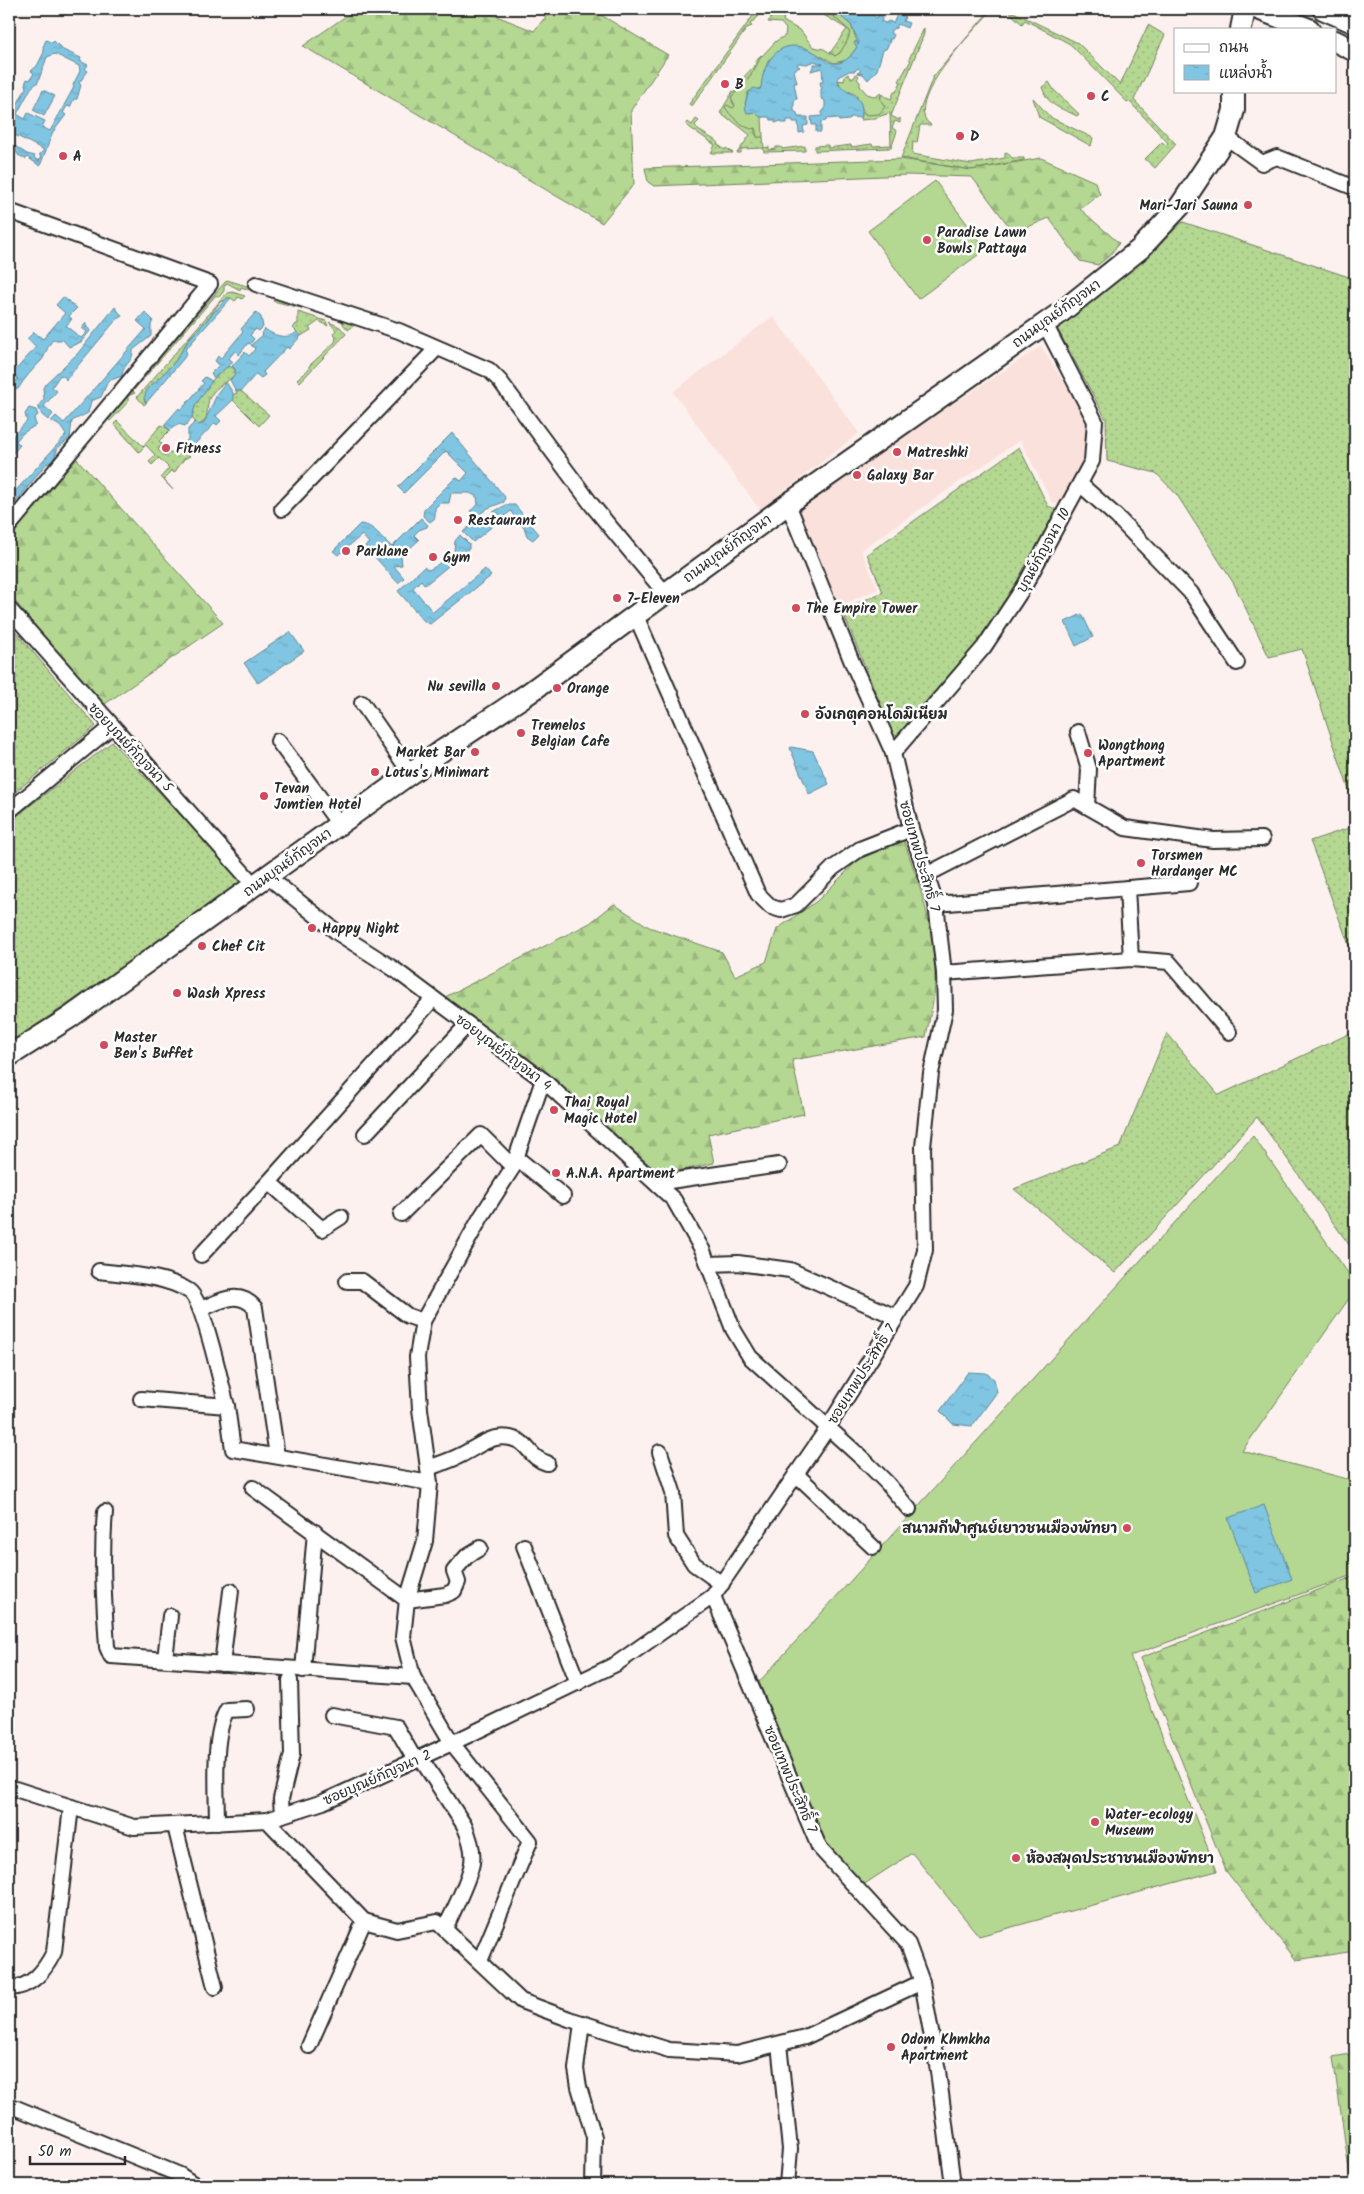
<svg xmlns="http://www.w3.org/2000/svg" width="1364" height="2194" font-family="Kalam,'Playpen Sans Thai',sans-serif">
	<defs>
		<pattern id="grass-dots" width="8" height="8" patternUnits="userSpaceOnUse" patternTransform="scale(1.25)"><rect width="8" height="8" fill="#b4d792"/><path d="M2 2h.1M6 6h.1" fill="none" stroke="#9bb97e" stroke-width="1.8" stroke-linecap="round"/></pattern>
		<pattern id="forest-firs" width="22" height="20" patternUnits="userSpaceOnUse" patternTransform="scale(1.25)"><rect width="22" height="20" fill="#b4d792"/><path d="M5 1l3.5 6h-7zM16 11l3.5 6h-7z" fill="#9bb97e"/></pattern>
		<pattern id="water-ripples" width="26" height="14" patternUnits="userSpaceOnUse" patternTransform="scale(1.25)"><rect width="26" height="14" fill="#80c5e1"/><path d="M2 4q2-2 4 0t4 0M15 11q2-2 4 0t4 0" fill="none" stroke="#6fa9c1"/></pattern>
	</defs>
	<rect width="100%" height="100%" fill="#fdf1ef"/>
	<filter id="ink" filterUnits="userSpaceOnUse"><feTurbulence type="fractalNoise" baseFrequency=".02" numOctaves="2"/><feDisplacementMap in="SourceGraphic" scale="10" xChannelSelector="R" yChannelSelector="G"/><feConvolveMatrix kernelMatrix="1 2 1 2 8 2 1 2 1" color-interpolation-filters="sRGB"/></filter>
	<g filter="url(#ink)">
		<g fill="#fbe1db">
			<path d="M773,316L859,433L760,510L673,392Z"/>
			<path d="M1041,346L1090,423L1087,460L1061,506L1052,502L1020,440L861,550L878,589L837,607L796,507Z"/>
		</g>
		<g fill="url(#grass-dots)" stroke="#70815e">
			<path d="M818,9H825L850,31C849,40 844,52 835,56L830,53L847,29L822,14Z"/>
			<path d="M991,9H1007L1078,43L1120,85L1148,25L1165,35L1134,100L1176,144L1155,168L1145,159L1162,142L1166,145L1168,143L1129,101L1127,102L1070,44L1025,20L1022,24L1009,12L999,9L988,14C974,31 900,105 931,125H920L917,143L913,142L912,154L971,164L1005,158V153L1007,152L1012,158H1024V160L971,170L901,158L933,77Z"/>
			<path d="M755,13L759,16L750,24L752,26L747,28L692,106L689,104Z"/>
			<path d="M924,28V34L891,116L899,120L900,118V123L895,121L892,128L897,131L892,146L889,148L815,151V146L828,145V148L851,145V147L872,144L873,146L891,145L890,113L872,119L861,120L862,113H880L881,94L891,99L894,92H896L901,82L899,81L911,60L909,59Z"/>
			<path d="M761,55C758,65 742,90 733,95L732,101L735,106L733,108L729,107C734,119 742,126 755,128V134L763,137L764,148L769,147V150L776,149V147H781L782,149L805,146V151L764,152L763,148L741,149V153H737L750,135L730,119L729,120L720,113L733,91L735,92L743,82L741,80L756,64L755,62Z"/>
			<path d="M1049,82L1054,90L1079,114L1077,116C1060,107 1049,108 1042,87Z"/>
			<path d="M1033,98L1050,117L1093,138L1091,146L1039,117Z"/>
			<path d="M696,119L699,121L695,125L698,130L718,142L717,144L725,150L726,148L733,153H711L715,145L686,125L688,122L692,125Z"/>
			<path d="M1183,222L1355,279V808L1302,649L1269,657L1234,584L1177,495L1156,473L1107,461L1106,419L1057,328Z"/>
			<path d="M227,280L355,319L356,324L348,330L343,324L342,319H333V316L273,301L274,298L241,287L240,290L227,283L224,286V291L219,297L216,295L133,391L135,393L128,396V402L110,421L107,418Z"/>
			<path d="M232,292L245,296L242,299L239,297L235,301L231,298L220,302L202,327L190,337L174,363L153,384L144,400L146,403L144,405L137,397L227,293Z"/>
			<path d="M298,312L326,321L328,326L319,321L309,328L311,330L301,336L293,328L296,324H298Z"/>
			<path d="M329,322L340,327L346,334L300,382L297,379L309,369V366L335,342L336,337L333,334L336,330Z"/>
			<path d="M229,366L235,369V374C228,383 216,385 210,397C205,407 211,422 198,425L192,418C192,403 217,371 229,366Z"/>
			<path d="M236,391H241L269,415L259,426L233,400L232,395L237,393Z"/>
			<path d="M117,421L143,446L161,425L170,430L159,441L162,444L158,450L165,456L171,452L174,455L181,447L190,456L184,459L174,473L171,470L164,480L173,490L161,477L169,468L159,458L152,465L149,462L155,455L146,445L139,452L114,424Z"/>
			<path d="M1019,447L1048,506L1060,511L985,639L896,743L842,610L883,592L867,554Z"/>
			<path d="M9,624L96,726L9,797Z"/>
			<path d="M112,742L244,883L9,1044V822Z"/>
			<path d="M1355,826V961L1310,841Z"/>
			<path d="M1355,1031V1253L1257,1117L1115,1273L1014,1189L1120,1147L1167,1033L1219,1095Z"/>
		</g>
		<g fill="url(#forest-firs)" stroke="#70815e">
			<path d="M356,9H479L534,31L552,9H591L668,55L631,110L634,184L602,223L303,46Z"/>
			<path d="M1041,158L1095,182L1100,194L1080,209L1119,243L1110,255L1098,265L1080,261L1049,218L1014,233L972,177L907,175L654,186L648,182L645,168L901,159L971,170Z"/>
			<path d="M77,459L223,623L102,706L9,594V537Z"/>
			<path d="M903,838C920,887 935,927 935,980C935,999 929,1019 926,1037L792,1060L804,1114L708,1134L714,1163L661,1175L542,1070L443,998L590,923L614,904L649,927L722,952L735,976L766,962L777,929L817,901L857,861Z"/>
			<path d="M1355,1576V1951L1296,1960L1226,1871L1140,1658Z"/>
			<path d="M1355,2053V2176L1350,2177L1333,2057Z"/>
		</g>
		<g fill="#b4d792" stroke="#70815e">
			<path d="M825,9H832L851,25L858,44L855,41L857,47L847,60L834,63L805,48L769,59L764,72L761,88L748,92L745,104L750,113L755,112L762,117L763,137H757L755,128L751,129C741,125 730,116 725,107L727,105L733,108L735,106L731,97C743,87 756,70 761,55L762,56L776,41L785,36L786,29L781,23L768,22L776,11L784,17L783,21L801,31L813,47L824,49L835,56L840,53C844,45 849,41 850,31Z"/>
			<path d="M848,74L851,78H854L856,74L859,76L857,79L860,82V86L867,94L877,97L879,93L881,94L880,99L885,107L879,114L867,115L864,113L856,95L841,87L838,80L844,81L845,76Z"/>
			<path d="M935,181L986,249L918,299L868,231Z"/>
			<path d="M1253,1136L1355,1283V1290L1242,1451L1355,1481V1574L1130,1656L1217,1871L979,1936L912,1853L863,1885L826,1844L759,1682Z"/>
		</g>
		<g fill="url(#water-ripples)" stroke="#5e8798" fill-rule="evenodd">
			<path d="M832,9H856L867,14L868,12L877,18L878,15L883,17L881,21L885,23L889,21L893,23L898,13L905,17L903,21L909,23L907,28L898,24L896,28L892,29L890,33L894,35L892,39H889L890,41L886,49L883,50L877,70L868,80L863,74L857,73L861,71L858,68L855,71H849L838,77C835,95 868,89 861,118L851,117L849,120L839,121L837,118L826,119V121L821,122V132H816V125H812L811,117L822,116V112L825,109V101L821,98V89L823,87H821L820,82H823L822,68L811,71L814,64H823L814,61L807,64L798,63L797,65L800,67L794,70L797,83H794L797,99L794,101V111L797,113L798,117H808V125L803,126L804,132L799,133L798,122H793V120H787V123H782L781,121L775,123V120H770L769,117H760L755,112L747,113C743,106 747,91 754,88L759,90L761,88C763,60 781,35 812,51C819,54 826,62 832,63C844,65 851,56 857,47L854,43L857,41L858,45L859,42L851,25Z"/>
			<path d="M46,40L52,43L54,41L63,50L81,58L80,61L88,65L85,69L88,71L79,83L81,85L77,99H74L70,107L67,106L63,113L66,115L53,132L40,166L27,157L26,159L18,155L16,151L9,147V142L27,154L35,156L34,158L39,161L41,156L39,155L44,150L9,132V117L14,110L12,108L14,105L18,103L26,88L25,84L27,79L30,80L34,73L31,71L37,66L44,52L43,47ZM55,54L79,66L80,71L73,85L74,87L50,131L42,127L45,121L28,113L25,119L17,114L31,88L38,82L47,57Z"/>
			<path d="M43,90L55,96L44,116L33,110Z"/>
			<path d="M63,297L77,308L69,316L72,319L66,326L81,338L87,332L82,328L86,323V326L91,330L81,342L69,347L63,340H53C46,347 46,356 41,361C32,370 24,379 18,389H12L9,392V385L12,386L18,379L13,373L36,347L27,339L34,332L43,339L65,313L56,305Z"/>
			<path d="M227,298H231L185,350L187,353L184,358L146,403L144,398L147,390L174,363L190,338Z"/>
			<path d="M115,307L122,316L116,320L66,380L65,377L60,375L52,387L57,391L44,406L53,414L48,420L42,415L38,406L44,399L43,388L45,384L78,353Z"/>
			<path d="M145,312L153,320L151,325V336L133,350C134,362 122,365 122,376L108,381L101,397L91,401L88,413L72,421L70,438L58,448L53,461L46,464L9,511V498L66,435L60,426L51,421L56,416L64,423L146,329L137,321Z"/>
			<path d="M256,312L261,317L263,327L259,331L256,329L250,335L254,339L250,344L248,343L239,355L235,351L229,358L233,362L214,378L211,373L219,365L215,361L218,356L221,358L243,332L241,329Z"/>
			<path d="M265,329C274,336 288,340 297,332L301,336L289,349L287,347L263,372L265,375L261,378L256,374L241,391H236L230,380L235,374V369L232,366L245,352L249,356L255,349L251,345L263,335L261,333Z"/>
			<path d="M205,377L212,381L195,406L192,418L185,426L178,424L170,430L164,425L179,408L181,410L204,383L201,381Z"/>
			<path d="M226,382L233,393V400L216,416L221,421L217,425L215,423L191,448L193,450L189,454L181,447L188,439V429L195,422L198,425L204,423L218,392Z"/>
			<path d="M29,408L36,410L38,415L34,418L36,425L23,433L16,441L20,445L9,458V440L27,421L25,414Z"/>
			<path d="M452,433L505,497L504,502L488,508L476,517L470,511L478,505L477,497L470,493H451L449,503H440L435,508V518L430,522L423,516L424,509L456,477L461,481L468,473L446,451L404,493L398,487Z"/>
			<path d="M506,505H515L539,534L533,540L527,536L524,527L518,524L511,511L473,542L463,532L481,517L491,515L493,512Z"/>
			<path d="M421,518L428,525L427,527L419,530L414,535L419,540L401,556L402,565L394,566L404,578L398,583L365,546L369,543L362,535L338,555L333,551L360,524C373,524 383,539 392,547Z"/>
			<path d="M460,535L469,544V549L425,585L421,580L413,588L433,612L485,569L491,576L430,624L424,621L398,591L424,567L428,570C439,567 443,556 454,552L455,541Z"/>
			<path d="M1082,614L1093,637L1076,646L1065,622Z"/>
			<path d="M290,632L304,651L258,683L244,663Z"/>
			<path d="M791,747L813,751L829,784L809,794L790,748Z"/>
			<path d="M968,1372L986,1373L994,1379L997,1392L972,1426L953,1424L940,1411Z"/>
			<path d="M1264,1505L1292,1579L1256,1593L1228,1518Z"/>
		</g>
		<g fill="none" stroke-linecap="round" stroke-linejoin="round">
			<defs>
				<g id="street">
					<path d="M1226,137L1262,163L1277,157L1355,188"/>
					<path d="M9,211L210,284L9,526"/>
					<path d="M256,284L399,331L489,370L500,381L592,505L665,593"/>
					<path d="M1080,484L1117,517L1191,593L1237,663"/>
					<path d="M282,509L437,348"/>
					<path d="M9,609L254,885"/>
					<path d="M636,616L758,894L771,907L781,910L796,905L833,868L860,849L911,829"/>
					<path d="M362,703L411,774"/>
					<path d="M1078,732L1089,769L1087,806"/>
					<path d="M278,741L339,824"/>
					<path d="M893,753L984,647L1025,585L1092,461L1095,421L1044,322"/>
					<path d="M9,811L111,727"/>
					<path d="M926,875L1074,799L1125,828L1213,840L1262,839"/>
					<path d="M267,876L338,933L394,969L543,1080L674,1200L703,1251L733,1329L750,1357L865,1461L887,1483L909,1509"/>
					<path d="M1127,888L1131,959"/>
					<path d="M936,904L1189,883"/>
					<path d="M944,973L1131,959L1169,962L1229,1032"/>
					<path d="M365,1134L468,1024"/>
					<path d="M517,1158L563,1196"/>
					<path d="M269,1182L322,1229L341,1217"/>
					<path d="M656,1183L779,1165"/>
					<path d="M401,1214L481,1135L513,1167"/>
					<path d="M201,1255L269,1182L433,999"/>
					<path d="M709,1264L738,1263L790,1270L896,1317"/>
					<path d="M99,1271C128,1275 164,1275 189,1291C204,1301 221,1385 227,1406"/>
					<path d="M347,1281H362L408,1316L423,1321"/>
					<path d="M201,1309C220,1301 239,1289 255,1308L277,1456"/>
					<path d="M141,1399L227,1406L233,1449L430,1483"/>
					<path d="M660,1452L673,1492L676,1536L694,1564L722,1584"/>
					<path d="M428,1468C439,1464 450,1461 461,1455C480,1446 494,1431 517,1440C529,1445 530,1458 547,1463"/>
					<path d="M796,1474L873,1547"/>
					<path d="M253,1488L407,1600L445,1595L454,1591L458,1582L454,1571L467,1556L480,1548"/>
					<path d="M105,1512C101,1558 104,1600 107,1647L111,1656L413,1677"/>
					<path d="M524,1546L578,1683"/>
					<path d="M713,1596L819,1847L908,1944L922,1982L938,2071L953,2185"/>
					<path d="M165,1659L170,1616"/>
					<path d="M222,1664L231,1591"/>
					<path d="M303,1670L315,1532"/>
					<path d="M332,1715L396,1727L415,1760"/>
					<path d="M420,1757L464,1825C469,1836 474,1850 472,1863C469,1881 453,1911 445,1929"/>
					<path d="M9,1787L134,1827L267,1820L323,1802L452,1743L616,1664L713,1596L827,1429L916,1286L925,1250L923,1147L931,1073L945,1010L944,973L936,904L911,829L893,753L852,662L788,504"/>
					<path d="M282,1815L281,1799L292,1754L290,1680"/>
					<path d="M267,1820L364,1921L397,1930L437,1922L521,2001L569,2019L669,2050L737,2054L805,2037L922,1982"/>
					<path d="M217,1823C217,1792 212,1737 227,1710L247,1709"/>
					<path d="M175,1826L215,1987"/>
					<path d="M480,1961L530,1841L452,1743L413,1677L403,1637L407,1600L425,1541L430,1483L420,1409L417,1357L423,1321L481,1217L513,1167L543,1080"/>
					<path d="M9,1988C32,1988 45,1970 54,1952L71,1807"/>
					<path d="M582,2023L576,2069L579,2087L594,2137L593,2185"/>
					<path d="M779,2044L790,2149L787,2185"/>
					<path d="M309,2046L364,1921"/>
					<path d="M9,2105L180,2175L195,2185"/>
				</g>
				<g id="secondary">
					<path d="M1258,9L1309,29"/>
					<path d="M1323,9L1355,23"/>
					<path d="M1241,29L1245,9"/>
					<path d="M1335,41L1355,51"/>
					<path d="M9,1056L69,1018L443,750L529,693L788,504L1060,313L1140,249L1180,206L1226,137L1234,110V91"/>
				</g>
			</defs>
			<use href="#street" stroke="#2b2b2b" stroke-width="18"/>
			<use href="#secondary" stroke="#2b2b2b" stroke-width="24"/>
			<use href="#street" stroke="#fff" stroke-width="14"/>
			<use href="#secondary" stroke="#fff" stroke-width="20"/>
		</g>
	</g>
	<g fill="#d1495b" stroke="#fff" stroke-width="2">
		<circle cx="725" cy="84" r="5"/>
		<circle cx="1091" cy="96" r="5"/>
		<circle cx="960" cy="136" r="5"/>
		<circle cx="63" cy="156" r="5"/>
		<circle cx="1248" cy="205" r="5"/>
		<circle cx="927" cy="240" r="5"/>
		<circle cx="166" cy="448" r="5"/>
		<circle cx="897" cy="452" r="5"/>
		<circle cx="857" cy="475" r="5"/>
		<circle cx="458" cy="520" r="5"/>
		<circle cx="346" cy="551" r="5"/>
		<circle cx="433" cy="557" r="5"/>
		<circle cx="617" cy="598" r="5"/>
		<circle cx="796" cy="608" r="5"/>
		<circle cx="496" cy="686" r="5"/>
		<circle cx="557" cy="688" r="5"/>
		<circle cx="805" cy="714" r="5"/>
		<circle cx="521" cy="733" r="5"/>
		<circle cx="475" cy="752" r="5"/>
		<circle cx="1088" cy="753" r="5"/>
		<circle cx="375" cy="772" r="5"/>
		<circle cx="264" cy="796" r="5"/>
		<circle cx="1141" cy="863" r="5"/>
		<circle cx="312" cy="928" r="5"/>
		<circle cx="202" cy="946" r="5"/>
		<circle cx="177" cy="993" r="5"/>
		<circle cx="104" cy="1045" r="5"/>
		<circle cx="554" cy="1110" r="5"/>
		<circle cx="556" cy="1173" r="5"/>
		<circle cx="1127" cy="1528" r="5"/>
		<circle cx="1095" cy="1822" r="5"/>
		<circle cx="1016" cy="1858" r="5"/>
		<circle cx="891" cy="2047" r="5"/>
	</g>
	<g text-anchor="middle" stroke-width="5" stroke-linejoin="round" paint-order="stroke">
		<g font-size="14" font-weight="bold" fill="#2b2b2b" stroke="#fff" text-anchor="start">
			<text x="735" y="89">B</text>
			<text x="1101" y="101">C</text>
			<text x="970" y="141">D</text>
			<text x="73" y="161">A</text>
			<text x="1238" y="210" text-anchor="end">Mari-Jari Sauna</text>
			<text x="937" y="237">Paradise Lawn<tspan x="937" dy="16">Bowls Pattaya</tspan></text>
			<text x="176" y="453">Fitness</text>
			<text x="907" y="457">Matreshki</text>
			<text x="867" y="480">Galaxy Bar</text>
			<text x="468" y="525">Restaurant</text>
			<text x="356" y="556">Parklane</text>
			<text x="443" y="562">Gym</text>
			<text x="627" y="603">7-Eleven</text>
			<text x="806" y="613">The Empire Tower</text>
			<text x="486" y="691" text-anchor="end">Nu sevilla</text>
			<text x="567" y="693">Orange</text>
			<text x="815" y="719">อังเกตุคอนโดมิเนียม</text>
			<text x="531" y="730">Tremelos<tspan x="531" dy="16">Belgian Cafe</tspan></text>
			<text x="1098" y="750">Wongthong<tspan x="1098" dy="16">Apartment</tspan></text>
			<text x="465" y="757" text-anchor="end">Market Bar</text>
			<text x="385" y="777">Lotus's Minimart</text>
			<text x="274" y="793">Tevan<tspan x="274" dy="16">Jomtien Hotel</tspan></text>
			<text x="1151" y="860">Torsmen<tspan x="1151" dy="16">Hardanger MC</tspan></text>
			<text x="322" y="933">Happy Night</text>
			<text x="212" y="951">Chef Cit</text>
			<text x="187" y="998">Wash Xpress</text>
			<text x="114" y="1042">Master<tspan x="114" dy="16">Ben's Buffet</tspan></text>
			<text x="564" y="1107">Thai Royal<tspan x="564" dy="16">Magic Hotel</tspan></text>
			<text x="566" y="1178">A.N.A. Apartment</text>
			<text x="1117" y="1533" text-anchor="end">สนามกีฬาศูนย์เยาวชนเมืองพัทยา</text>
			<text x="1105" y="1819">Water-ecology<tspan x="1105" dy="16">Museum</tspan></text>
			<text x="1026" y="1863">ห้องสมุดประชาชนเมืองพัทยา</text>
			<text x="901" y="2044">Odom Khmkha<tspan x="901" dy="16">Apartment</tspan></text>
		</g>
		<g font-size="14" fill="#2b2b2b" stroke="#fff">
			<text transform="translate(1056 313) rotate(-36)" y="5">ถนนบุณย์กัญจนา</text>
			<text transform="translate(727 548) rotate(-36)" y="5">ถนนบุณย์กัญจนา</text>
			<text transform="translate(1043 550) rotate(-61)" y="5">บุณย์กัญจนา 10</text>
			<text transform="translate(131 747) rotate(47)" y="5">ซอยบุณย์กัญจนา 5</text>
			<text transform="translate(920 856) rotate(74)" y="5">ซอยเทพประสิทธิ์ 7</text>
			<text transform="translate(287 862) rotate(-36)" y="5">ถนนบุณย์กัญจนา</text>
			<text transform="translate(504 1052) rotate(37)" y="5">ซอยบุณย์กัญจนา 4</text>
			<text transform="translate(861 1374) rotate(-58)" y="5">ซอยเทพประสิทธิ์ 7</text>
			<text transform="translate(377 1777) rotate(-24)" y="5">ซอยบุณย์กัญจนา 2</text>
			<text transform="translate(791 1779) rotate(67)" y="5">ซอยเทพประสิทธิ์ 7</text>
		</g>
	</g>
	<rect width="1364" height="2194" fill="none" stroke="#fff" stroke-width="30"/>
	<rect x="15" y="15" width="1334" height="2164" fill="none" stroke="#2b2b2b" stroke-width="2" filter="url(#ink)"/>
	<rect x="1174" y="28" width="162" height="65" fill="#ffffff" stroke="#aaaaaa"/>
	<rect x="1184" y="44" width="25" height="8" fill="#ffffff" stroke="#aaaaaa"/>
	<text x="1219" y="52" font-size="15" fill="#2b2b2b">ถนน</text>
	<rect x="1184" y="65" width="25" height="15" fill="url(#water-ripples)" stroke="#aaaaaa"/>
	<text x="1219" y="78" font-size="15" fill="#2b2b2b">แหล่งน้ำ</text>
	<path d="M30 2156v8h95v-8" fill="none" stroke="#2b2b2b" stroke-width="2.5"/>
	<text x="38" y="2156" font-size="15" fill="#2b2b2b" stroke="#ffffff" stroke-width="4" paint-order="stroke">50 m</text>
</svg>
